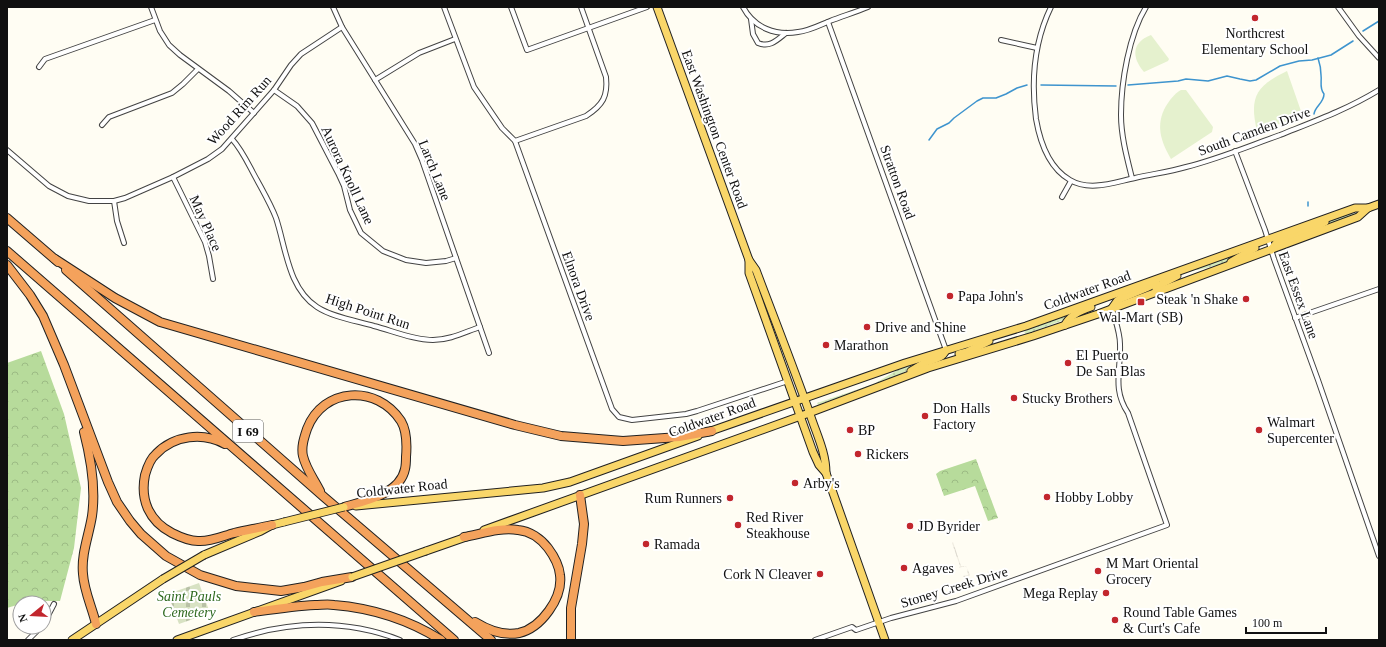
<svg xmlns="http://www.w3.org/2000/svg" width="1386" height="647" font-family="Georgia,serif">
	<defs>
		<pattern id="forest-crowns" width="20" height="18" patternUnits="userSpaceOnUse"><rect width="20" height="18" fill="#b7db9b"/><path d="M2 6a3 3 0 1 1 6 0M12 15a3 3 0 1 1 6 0" fill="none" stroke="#9cbb84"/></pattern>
		<pattern id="cemetery-stones" width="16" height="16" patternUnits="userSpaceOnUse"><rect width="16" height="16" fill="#d8e2c3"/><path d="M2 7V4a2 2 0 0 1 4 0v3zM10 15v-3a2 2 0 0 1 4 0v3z" fill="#b8c1a6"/></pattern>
		<pattern id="garden-dots" width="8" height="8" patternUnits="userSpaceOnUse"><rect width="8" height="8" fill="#d4eabc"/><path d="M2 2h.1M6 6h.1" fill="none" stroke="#b5c8a1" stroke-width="1.8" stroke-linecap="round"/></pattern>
		<pattern id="plaza-grid" width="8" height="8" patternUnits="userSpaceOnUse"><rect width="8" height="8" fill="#f0ece1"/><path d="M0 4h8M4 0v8" fill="none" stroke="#cdc9c0"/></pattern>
	</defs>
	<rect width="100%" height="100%" fill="#fffdf3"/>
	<g fill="url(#forest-crowns)">
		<path d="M41,351L64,414L81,488L74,548L60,601H31L20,603V604L7,608V363Z"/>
		<path d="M976,459L998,518L988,521L975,486L944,496L936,474L940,471Z"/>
	</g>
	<path fill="url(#cemetery-stones)" d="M199,583L210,613L179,624L168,594Z"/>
	<g fill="url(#garden-dots)">
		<path d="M1356,213L1357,215L1318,228L1338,217Z"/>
		<path d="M1244,251C1235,261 1209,268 1196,270L1195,269Z"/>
		<path d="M1080,310L1061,321L1026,334L1024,332L1034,326Z"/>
		<path d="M921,362L901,374L818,405L817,403L874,384L899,369Z"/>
	</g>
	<g fill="#e5f1ce">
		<path d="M1151,35L1169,59L1168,61L1144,72C1131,57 1132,42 1151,35Z"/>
		<path d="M1287,71L1302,114L1301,117L1257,131C1249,97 1256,86 1287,71Z"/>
		<path d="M1181,90H1186L1213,127L1212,132L1171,159C1161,142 1155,125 1166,106C1170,100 1174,94 1181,90Z"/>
	</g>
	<path fill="url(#plaza-grid)" d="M953,542L961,566H966L970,575L966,579L963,576L968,575L967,568L965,566L959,568L960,566L952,543Z"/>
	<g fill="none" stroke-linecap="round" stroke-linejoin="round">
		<g stroke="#3e94ce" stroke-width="1.5">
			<path d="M1363,31L1379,21"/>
			<path d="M1041,85L1116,86"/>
			<path d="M1128,85L1178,81L1186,79L1208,81L1227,76L1240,79L1250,81L1256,80L1280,66L1299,61L1312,60L1331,55L1353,41"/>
			<path d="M1314,114C1315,106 1324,103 1324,94C1319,88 1322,82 1321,75C1321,69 1320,64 1318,58"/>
			<path d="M929,140L937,129L949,123L954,118L977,101L983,98H996L1006,94L1017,88L1027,85"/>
			<path d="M1308,206V202"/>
		</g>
		<defs>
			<g id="minor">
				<path d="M151,7L160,31L169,45L180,55L229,91L254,113"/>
				<path d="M333,7L342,27L415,144L422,160L489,353"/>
				<path d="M444,7L474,87L502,128L515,141L612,409L619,417L632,420L686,414L697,411L788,381"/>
				<path d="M511,7L527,50L647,7"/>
				<path d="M743,7C754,28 776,36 798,32C809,31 820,25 830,21C843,16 856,12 868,7"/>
				<path d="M1051,7C1034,42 1031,81 1036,119C1040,142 1049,168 1070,180C1090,192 1115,182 1135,178C1152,174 1169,172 1186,167C1218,159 1249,146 1280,135C1315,121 1346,110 1379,90"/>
				<path d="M1338,7L1359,36L1379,58"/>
				<path d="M751,19L753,34L758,43C770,48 777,40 786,33"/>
				<path d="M828,22L946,350"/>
				<path d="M1001,40L1037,48"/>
				<path d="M39,67L45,59L155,20"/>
				<path d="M375,80L419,53L455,39"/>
				<path d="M274,90L297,106L312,123L338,173L344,186L350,210L361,233L383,251L406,260L426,263L446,261L456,258"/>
				<path d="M102,125L109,117L172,93L183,84L198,69"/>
				<path d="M232,139C243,151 249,166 257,180C264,193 271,205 276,218C286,248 288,288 317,307C332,317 357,321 374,326C393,331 414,340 433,340C450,340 465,332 480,327"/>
				<path d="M515,141L586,116C603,105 608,96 606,77L581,7"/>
				<path d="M7,150L49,186L68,196L89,201H114L125,198L173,177L208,159L222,149L274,90L291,65L301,54L342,27"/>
				<path d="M1235,151L1265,230L1274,259L1318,380L1379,556"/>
				<path d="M173,177L205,242L209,256L213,279"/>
				<path d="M1132,178C1127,158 1121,136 1121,115C1121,82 1129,35 1146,7"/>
				<path d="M1062,197L1071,181"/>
				<path d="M114,201L117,221L124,243"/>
				<path d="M1295,318L1379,289"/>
				<path d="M44,623L54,604"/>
				<path d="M28,640L41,627"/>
				<path d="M233,640C288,621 345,619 400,640"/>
				<path d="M815,640L852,627L856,630L891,618L956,601L1167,525L1128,413C1112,389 1121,370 1120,344C1120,332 1115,320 1112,308"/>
			</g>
			<g id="primary">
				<path d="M657,7L749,260L756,270C774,318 793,366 810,414C816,433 826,452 826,473L885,640"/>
				<path d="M1271,250L1278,241L1313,229L1325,222"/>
				<path d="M749,260V273L813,452L819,465L826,473"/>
				<path d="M1231,262L1255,248"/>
				<path d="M1156,289V287L1177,276"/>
				<path d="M1112,308L1117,301L1120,299L1146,288L1156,283"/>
				<path d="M1065,325C1069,316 1082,310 1091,307"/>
				<path d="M959,354L967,352L989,341"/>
				<path d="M911,371C916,368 921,365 926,362C934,359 942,359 946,350"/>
				<path d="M708,432L905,363L1026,326L1355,208H1368"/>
				<path d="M356,506L543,488L570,482L698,436"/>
				<path d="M484,530L809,413L928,368L1033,336L1098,314L1358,217L1368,208L1379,204"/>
				<path d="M426,551L469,536"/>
				<path d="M204,555L261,531L272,525L284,522"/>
				<path d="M72,640L163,579"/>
				<path d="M177,640L341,581"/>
			</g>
			<g id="motorway">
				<path d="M7,218L58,262"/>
				<path d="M7,251L454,640"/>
				<path d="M55,259L115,298L160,322L515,425L561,436L623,441L679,437L712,431"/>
				<path d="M7,265L30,295L43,316L64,365L108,482L117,502L130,521L141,534L166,556L200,575L236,586L281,591L304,587L322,582L352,577"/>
				<path d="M66,270L324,497L491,640"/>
				<path d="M84,432C91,459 96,488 92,516C89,535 81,554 83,574C84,591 92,607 96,624"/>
				<path d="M225,444C203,432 174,435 156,454C150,459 147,468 145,475C140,500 149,521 172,533C180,537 190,541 198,541C210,542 223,536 234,533C247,530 259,528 272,525"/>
				<path d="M320,491C314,479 306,469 303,456C301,447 304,438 307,429C323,387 377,384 401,421C407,431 407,445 406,457C406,461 406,465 405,469C400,494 365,501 344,507"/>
				<path d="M464,537C481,534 500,527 518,530C530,531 541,539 548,548C554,556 559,565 560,575C563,598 541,628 519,633C504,636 488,630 475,622"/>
				<path d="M254,612C275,609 295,606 315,605C321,605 328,604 334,605C371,608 409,620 441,640"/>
				<path d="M571,640V608L582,544L584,524L580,495"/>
			</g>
		</defs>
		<use href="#minor" stroke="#434343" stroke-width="6"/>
		<use href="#primary" stroke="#212121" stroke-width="9"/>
		<use href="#motorway" stroke="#212121" stroke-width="10"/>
		<use href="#minor" stroke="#fff" stroke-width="4"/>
		<use href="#primary" stroke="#f9d669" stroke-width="7"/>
		<use href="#motorway" stroke="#f4a25c" stroke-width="8"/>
		<defs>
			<g id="primary-bridge">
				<path d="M284,522L344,507"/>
				<path d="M352,577L426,551"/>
				<path d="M163,579L204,555"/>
			</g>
		</defs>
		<use href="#primary-bridge" stroke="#212121" stroke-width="9" stroke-linecap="butt"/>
		<use href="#primary-bridge" stroke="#f9d669" stroke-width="7"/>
	</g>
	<g fill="#c2262d" stroke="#fff" stroke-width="1.5">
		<circle cx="1255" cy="18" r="4"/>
		<circle cx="950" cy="296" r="4"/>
		<circle cx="1246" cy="299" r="4"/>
		<rect x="1137" y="298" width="8" height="8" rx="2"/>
		<circle cx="867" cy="327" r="4"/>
		<circle cx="826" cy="345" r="4"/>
		<circle cx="1068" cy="363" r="4"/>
		<circle cx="1014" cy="398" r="4"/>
		<circle cx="925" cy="416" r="4"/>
		<circle cx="850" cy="430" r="4"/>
		<circle cx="1259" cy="430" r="4"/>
		<circle cx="858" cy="454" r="4"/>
		<circle cx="795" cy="483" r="4"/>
		<circle cx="1047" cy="497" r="4"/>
		<circle cx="730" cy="498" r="4"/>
		<circle cx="738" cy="525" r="4"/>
		<circle cx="910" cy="526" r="4"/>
		<circle cx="646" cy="544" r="4"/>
		<circle cx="904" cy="568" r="4"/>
		<circle cx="1098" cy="571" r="4"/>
		<circle cx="820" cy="574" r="4"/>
		<circle cx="1106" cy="593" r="4"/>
		<circle cx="1115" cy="620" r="4"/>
	</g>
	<g text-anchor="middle" stroke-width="4" stroke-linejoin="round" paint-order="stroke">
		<rect fill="#fff" stroke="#585858" stroke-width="1" x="233" y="420" width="30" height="22" rx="3"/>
		<g font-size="13" font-weight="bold" fill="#101010">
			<text x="248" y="436">I 69</text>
		</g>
		<g font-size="14" fill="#101010" stroke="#fff" text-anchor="start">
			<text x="1255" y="38" text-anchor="middle">Northcrest<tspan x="1255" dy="16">Elementary School</tspan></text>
			<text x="958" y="301">Papa John's</text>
			<text x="1238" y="304" text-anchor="end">Steak 'n Shake</text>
			<text x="1141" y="322" text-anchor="middle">Wal-Mart (SB)</text>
			<text x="875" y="332">Drive and Shine</text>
			<text x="834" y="350">Marathon</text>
			<text x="1076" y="360">El Puerto<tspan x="1076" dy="16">De San Blas</tspan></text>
			<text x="1022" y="403">Stucky Brothers</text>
			<text x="933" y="413">Don Halls<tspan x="933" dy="16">Factory</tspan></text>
			<text x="1267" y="427">Walmart<tspan x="1267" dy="16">Supercenter</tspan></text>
			<text x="858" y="435">BP</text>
			<text x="866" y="459">Rickers</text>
			<text x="803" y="488">Arby's</text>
			<text x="1055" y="502">Hobby Lobby</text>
			<text x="722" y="503" text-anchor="end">Rum Runners</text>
			<text x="746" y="522">Red River<tspan x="746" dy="16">Steakhouse</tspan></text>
			<text x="918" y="531">JD Byrider</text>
			<text x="654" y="549">Ramada</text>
			<text x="1106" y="568">M Mart Oriental<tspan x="1106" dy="16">Grocery</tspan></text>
			<text x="912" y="573">Agaves</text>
			<text x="812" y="579" text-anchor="end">Cork N Cleaver</text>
			<text x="1098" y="598" text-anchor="end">Mega Replay</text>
			<text x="1123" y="617">Round Table Games<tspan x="1123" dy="16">&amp; Curt's Cafe</tspan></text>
		</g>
		<g font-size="14" fill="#101010" stroke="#fff">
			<text transform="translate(239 110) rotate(-48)" y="5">Wood Rim Run</text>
			<text transform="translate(715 129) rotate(70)" y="5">East Washington Center Road</text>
			<text transform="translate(1254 131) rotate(-20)" y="5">South Camden Drive</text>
			<text transform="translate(435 170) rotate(68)" y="5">Larch Lane</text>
			<text transform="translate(348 175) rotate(65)" y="5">Aurora Knoll Lane</text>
			<text transform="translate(898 182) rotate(70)" y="5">Stratton Road</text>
			<text transform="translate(206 223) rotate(66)" y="5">May Place</text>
			<text transform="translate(579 286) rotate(70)" y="5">Elnora Drive</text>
			<text transform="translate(1087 290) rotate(-20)" y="5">Coldwater Road</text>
			<text transform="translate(1299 295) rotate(70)" y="5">East Essex Lane</text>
			<text transform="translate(368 311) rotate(18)" y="5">High Point Run</text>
			<text transform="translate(712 417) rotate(-20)" y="5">Coldwater Road</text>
			<text transform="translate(402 488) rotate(-6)" y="5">Coldwater Road</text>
			<text transform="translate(954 587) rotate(-17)" y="5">Stoney Creek Drive</text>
		</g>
		<g font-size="14" font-style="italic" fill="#2e691f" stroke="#fff">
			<text x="189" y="601">Saint Pauls<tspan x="189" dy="16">Cemetery</tspan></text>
		</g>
	</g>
	<rect width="1386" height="647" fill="none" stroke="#101010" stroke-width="16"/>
	<g transform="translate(32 615) rotate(252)"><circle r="19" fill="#ffffff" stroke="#9f9f9f"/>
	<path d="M0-3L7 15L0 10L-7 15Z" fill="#c2262d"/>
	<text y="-6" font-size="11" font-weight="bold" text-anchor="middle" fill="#101010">N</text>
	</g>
	<path d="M1246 627v6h80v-6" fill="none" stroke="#101010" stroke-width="2"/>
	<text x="1252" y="627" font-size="12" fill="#101010" stroke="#ffffff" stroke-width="3" paint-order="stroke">100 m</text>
</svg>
